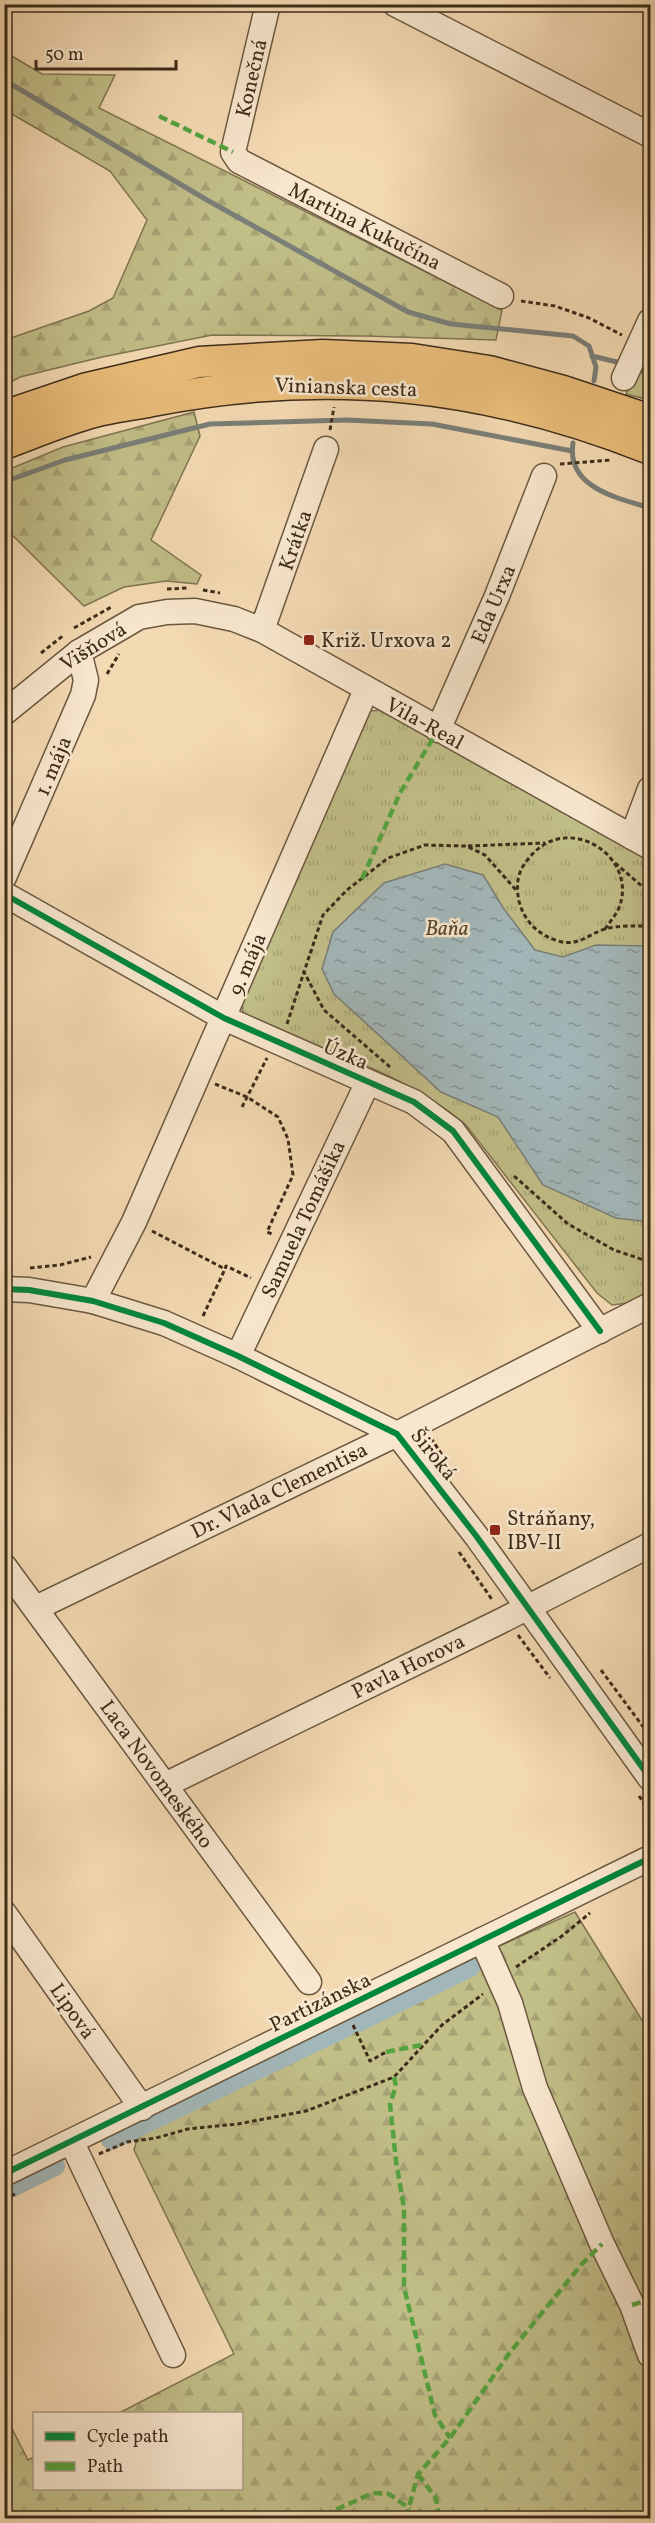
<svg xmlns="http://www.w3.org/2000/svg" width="655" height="2523" font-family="Vollkorn,serif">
	<defs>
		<pattern id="forest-firs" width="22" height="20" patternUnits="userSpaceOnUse" patternTransform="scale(1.5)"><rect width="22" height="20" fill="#c1be88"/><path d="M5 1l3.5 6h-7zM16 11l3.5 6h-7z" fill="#a7a375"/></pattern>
		<pattern id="park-tufts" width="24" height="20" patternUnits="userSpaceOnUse" patternTransform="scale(1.5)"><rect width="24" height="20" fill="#c1be88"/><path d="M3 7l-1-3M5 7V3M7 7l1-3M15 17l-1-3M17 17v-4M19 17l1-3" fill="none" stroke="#a7a375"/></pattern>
		<pattern id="water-ripples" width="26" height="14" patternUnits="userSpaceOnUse" patternTransform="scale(1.5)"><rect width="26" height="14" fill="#a2b7b9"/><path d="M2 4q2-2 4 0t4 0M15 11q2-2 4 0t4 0" fill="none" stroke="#859596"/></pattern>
	</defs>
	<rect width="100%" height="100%" fill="#f4dab3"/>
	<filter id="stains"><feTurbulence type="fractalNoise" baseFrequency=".00333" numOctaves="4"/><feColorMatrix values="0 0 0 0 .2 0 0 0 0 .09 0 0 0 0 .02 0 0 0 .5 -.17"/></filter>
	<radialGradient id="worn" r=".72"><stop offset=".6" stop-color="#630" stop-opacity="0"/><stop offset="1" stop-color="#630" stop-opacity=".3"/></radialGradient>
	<path fill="#c1be88" stroke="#7f7551" stroke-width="1.5" d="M640,364L650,369V400L626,394Z"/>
	<g fill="url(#forest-firs)" stroke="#7f7551" stroke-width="1.5">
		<path d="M5,52L42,74L115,75L99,108L502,310L496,340L365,336L212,335L102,357L20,377L5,385V340L89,311L113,298L147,220L110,171L5,110Z"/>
		<path d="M194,412L200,436L151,540L201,575L197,584L166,581L124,587L84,606L5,528V471L63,447Z"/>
		<path d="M575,1912L648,2030L650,2029V2518H5L4,2413L28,2460L34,2457V2488H242V2414L119,2413L234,2354L134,2150L143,2119L479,1955Z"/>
	</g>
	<path fill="url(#park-tufts)" stroke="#7f7551" stroke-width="1.5" d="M381,710L650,858V1291L628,1303L612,1305L597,1293L466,1125C403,1071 318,1049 243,1015L242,1002L364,717L371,711Z"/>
	<path fill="url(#water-ripples)" stroke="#7a7f79" stroke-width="1.5" d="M445,864L483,875L504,909L535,950L563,957L596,945L650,946V1222L616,1218L543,1185L498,1117L441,1092L334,994L322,969L333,932L384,883Z"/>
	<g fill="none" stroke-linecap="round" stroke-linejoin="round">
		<g stroke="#7a7f79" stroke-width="5">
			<path d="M4,80L207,200L408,312L451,324L573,336L589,346L596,367L594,381"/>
			<path d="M592,356L617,362"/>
			<path d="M638,370L650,375"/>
			<path d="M573,443C566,488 618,498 650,508"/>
			<path d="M4,482L65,460L210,424L346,420L432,424L572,451"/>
		</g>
		<g stroke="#a2b7b9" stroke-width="20">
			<path d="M358,2022L470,1967"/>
			<path d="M111,2140L346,2027"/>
			<path d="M8,2189L55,2166"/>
		</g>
		<defs>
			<g id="minor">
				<path d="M268,4L233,152L239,161L501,296"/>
				<path d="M395,4L650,135"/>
				<path d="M624,378L650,321"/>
				<path d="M262,630L326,449"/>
				<path d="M4,713L79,652L139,617L167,612L195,611L234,619L262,630L650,847"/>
				<path d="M438,730L497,596L544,476"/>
				<path d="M632,837L650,789"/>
				<path d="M4,877L83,695L86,680L79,652"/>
				<path d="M4,894L224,1018L414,1102L453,1131L600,1331"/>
				<path d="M4,1289L29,1290L93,1301L164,1323L238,1356L397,1434L477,1537L650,1778"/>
				<path d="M93,1301L134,1222L366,690"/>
				<path d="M238,1356L368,1082"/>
				<path d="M4,1566L309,1982"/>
				<path d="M36,1608L397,1434L650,1305"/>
				<path d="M165,1785L499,1622L650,1545"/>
				<path d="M4,1913L142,2108"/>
				<path d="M482,1940L510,2003L535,2088L602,2244L632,2305L650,2355"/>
				<path d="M72,2143L173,2355"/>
				<path d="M4,2174L650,1858"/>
			</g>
			<g id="major">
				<path d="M4,416L87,388L199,362L323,355L412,359L489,371L563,391L650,420"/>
				<path d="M4,444C34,433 64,420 94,412C113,407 133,405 152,401C328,367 485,383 650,449"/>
			</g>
		</defs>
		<use href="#minor" stroke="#6b5840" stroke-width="27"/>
		<use href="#major" stroke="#3d2c1a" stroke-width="33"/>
		<g stroke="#3d2c1a" stroke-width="3" stroke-dasharray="4.5 3" stroke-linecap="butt">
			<path d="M521,301L555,306L589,318L622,335"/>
			<path d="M645,393L650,379"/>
			<path d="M330,430L334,407"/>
			<path d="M560,464L611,460"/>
			<path d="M167,589L188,588"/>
			<path d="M203,590L220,593"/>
			<path d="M74,628L113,606"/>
			<path d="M41,653L64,635"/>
			<path d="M107,674L119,654"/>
			<path d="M468,846L545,843"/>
			<path d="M615,863L650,893"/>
			<path d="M605,929C609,923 615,916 618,910C642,858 565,806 526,862C517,873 516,887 519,901C524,921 538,935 558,941C579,947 588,934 605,929C618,925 637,926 650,926"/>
			<path d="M287,1024L304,972"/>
			<path d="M390,1067L324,1010L304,972L323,915L347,890L388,858L425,845L466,846L485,855L516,890"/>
			<path d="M215,1084L247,1097L278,1117L288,1139L293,1175L267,1232L272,1234"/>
			<path d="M242,1107L267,1058"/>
			<path d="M514,1176L568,1224L614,1250L650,1262"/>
			<path d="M152,1231L225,1269L226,1266L251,1278"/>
			<path d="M30,1268L60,1265L91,1257"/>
			<path d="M203,1316L225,1269"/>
			<path d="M431,1438L442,1455"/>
			<path d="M459,1552L493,1601"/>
			<path d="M518,1635L550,1678"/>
			<path d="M601,1670L650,1736"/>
			<path d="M639,1796L650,1812"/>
			<path d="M516,1967L562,1936L590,1913"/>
			<path d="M353,2025L370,2061L386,2052"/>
			<path d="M99,2154L127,2142L156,2138L188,2129L238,2124L306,2111L394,2077L442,2025L483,1994"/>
			<path d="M4,2199L15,2194"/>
		</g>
		<use href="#minor" stroke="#f8e7ce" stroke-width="24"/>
		<use href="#major" stroke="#eabd7a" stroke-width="30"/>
		<g stroke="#54a440" stroke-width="4.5" stroke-dasharray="9 4.5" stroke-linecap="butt">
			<path d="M159,116L233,152"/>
			<path d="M362,879L400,793L438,730"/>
			<path d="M386,2052L421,2045"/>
			<path d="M394,2077L396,2086L390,2104L396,2161L404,2208V2287L435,2415L450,2438"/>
			<path d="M632,2305L645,2301L650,2303"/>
			<path d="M418,2474L436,2498L439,2518"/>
			<path d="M324,2515L373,2493L389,2494L410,2509"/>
			<path d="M406,2518L418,2474L450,2438L511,2351L581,2265L602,2244"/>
		</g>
		<defs>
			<g id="cycleway">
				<path d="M4,894L224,1018L414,1102L453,1131L600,1331"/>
				<path d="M4,1289L29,1290L93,1301L164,1323L238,1356L397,1434L477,1537L650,1778"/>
				<path d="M4,2174L650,1858"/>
			</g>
		</defs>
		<use href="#cycleway" stroke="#f8e7ce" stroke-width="10"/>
		<use href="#cycleway" stroke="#00873e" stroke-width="6"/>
	</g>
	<g fill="#8f2418" stroke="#f8e7ce" stroke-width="2">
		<rect x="303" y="634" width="12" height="12" rx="3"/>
		<rect x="489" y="1524" width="12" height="12" rx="3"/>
	</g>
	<g text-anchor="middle" stroke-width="5" stroke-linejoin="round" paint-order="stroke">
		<g font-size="21" fill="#3d2c1a" stroke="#f8e7ce">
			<text transform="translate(251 78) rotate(-77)" y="7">Konečná</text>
			<text transform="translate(365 226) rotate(27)" y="7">Martina Kukučína</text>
			<text transform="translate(346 387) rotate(2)" y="7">Vinianska cesta</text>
			<text transform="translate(295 540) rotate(-71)" y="7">Krátka</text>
			<text transform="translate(493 604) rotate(-67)" y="7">Eda Urxa</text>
			<text transform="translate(93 646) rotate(-32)" y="7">Višňová</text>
			<text transform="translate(425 723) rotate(29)" y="7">Vila-Real</text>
			<text transform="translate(53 766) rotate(-67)" y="7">1. mája</text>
			<text transform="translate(247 964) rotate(-67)" y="7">9. mája</text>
			<text transform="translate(346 1054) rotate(24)" y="7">Úzka</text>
			<text transform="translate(303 1219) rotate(-65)" y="7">Samuela Tomášika</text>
			<text transform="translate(434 1454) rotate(51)" y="7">Široká</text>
			<text transform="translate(279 1490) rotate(-26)" y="7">Dr. Vlada Clementisa</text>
			<text transform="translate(408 1666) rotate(-26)" y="7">Pavla Horova</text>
			<text transform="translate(157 1774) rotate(54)" y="7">Laca Novomeského</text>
			<text transform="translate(320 2002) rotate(-26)" y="7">Partizánska</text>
			<text transform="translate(73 2011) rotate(55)" y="7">Lipová</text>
		</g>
		<g font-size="21" fill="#3d2c1a" stroke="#f8e7ce" text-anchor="start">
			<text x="321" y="647">Križ. Urxova 2</text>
			<text x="507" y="1525">Stráňany,<tspan x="507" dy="24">IBV-II</tspan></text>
		</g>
		<g font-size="21" font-style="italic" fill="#574930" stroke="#f8e7ce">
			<text x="447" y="935">Baňa</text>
		</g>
	</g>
	<rect width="655" height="2523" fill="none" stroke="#f4dab3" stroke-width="24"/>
	<rect x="6" y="6" width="643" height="2511" fill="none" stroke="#3d2c1a" stroke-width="3"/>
	<rect x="12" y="12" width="631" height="2499" fill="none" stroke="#3d2c1a" stroke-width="1.5"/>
	<rect x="33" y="2412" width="210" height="78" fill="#f8e7ce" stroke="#ad9c86" stroke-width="1.5"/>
	<rect x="45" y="2432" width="30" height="9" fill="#00873e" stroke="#ad9c86" stroke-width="1.5"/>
	<text x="87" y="2442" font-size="18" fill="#3d2c1a">Cycle path</text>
	<rect x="45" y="2462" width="30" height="9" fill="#54a440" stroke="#ad9c86" stroke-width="1.5"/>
	<text x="87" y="2472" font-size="18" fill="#3d2c1a">Path</text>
	<path d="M36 60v9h140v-9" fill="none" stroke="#3d2c1a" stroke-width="3"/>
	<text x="45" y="60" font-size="18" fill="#3d2c1a" stroke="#f8e7ce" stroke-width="4.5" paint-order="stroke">50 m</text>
	<rect width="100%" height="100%" filter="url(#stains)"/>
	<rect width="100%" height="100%" fill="url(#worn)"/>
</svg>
